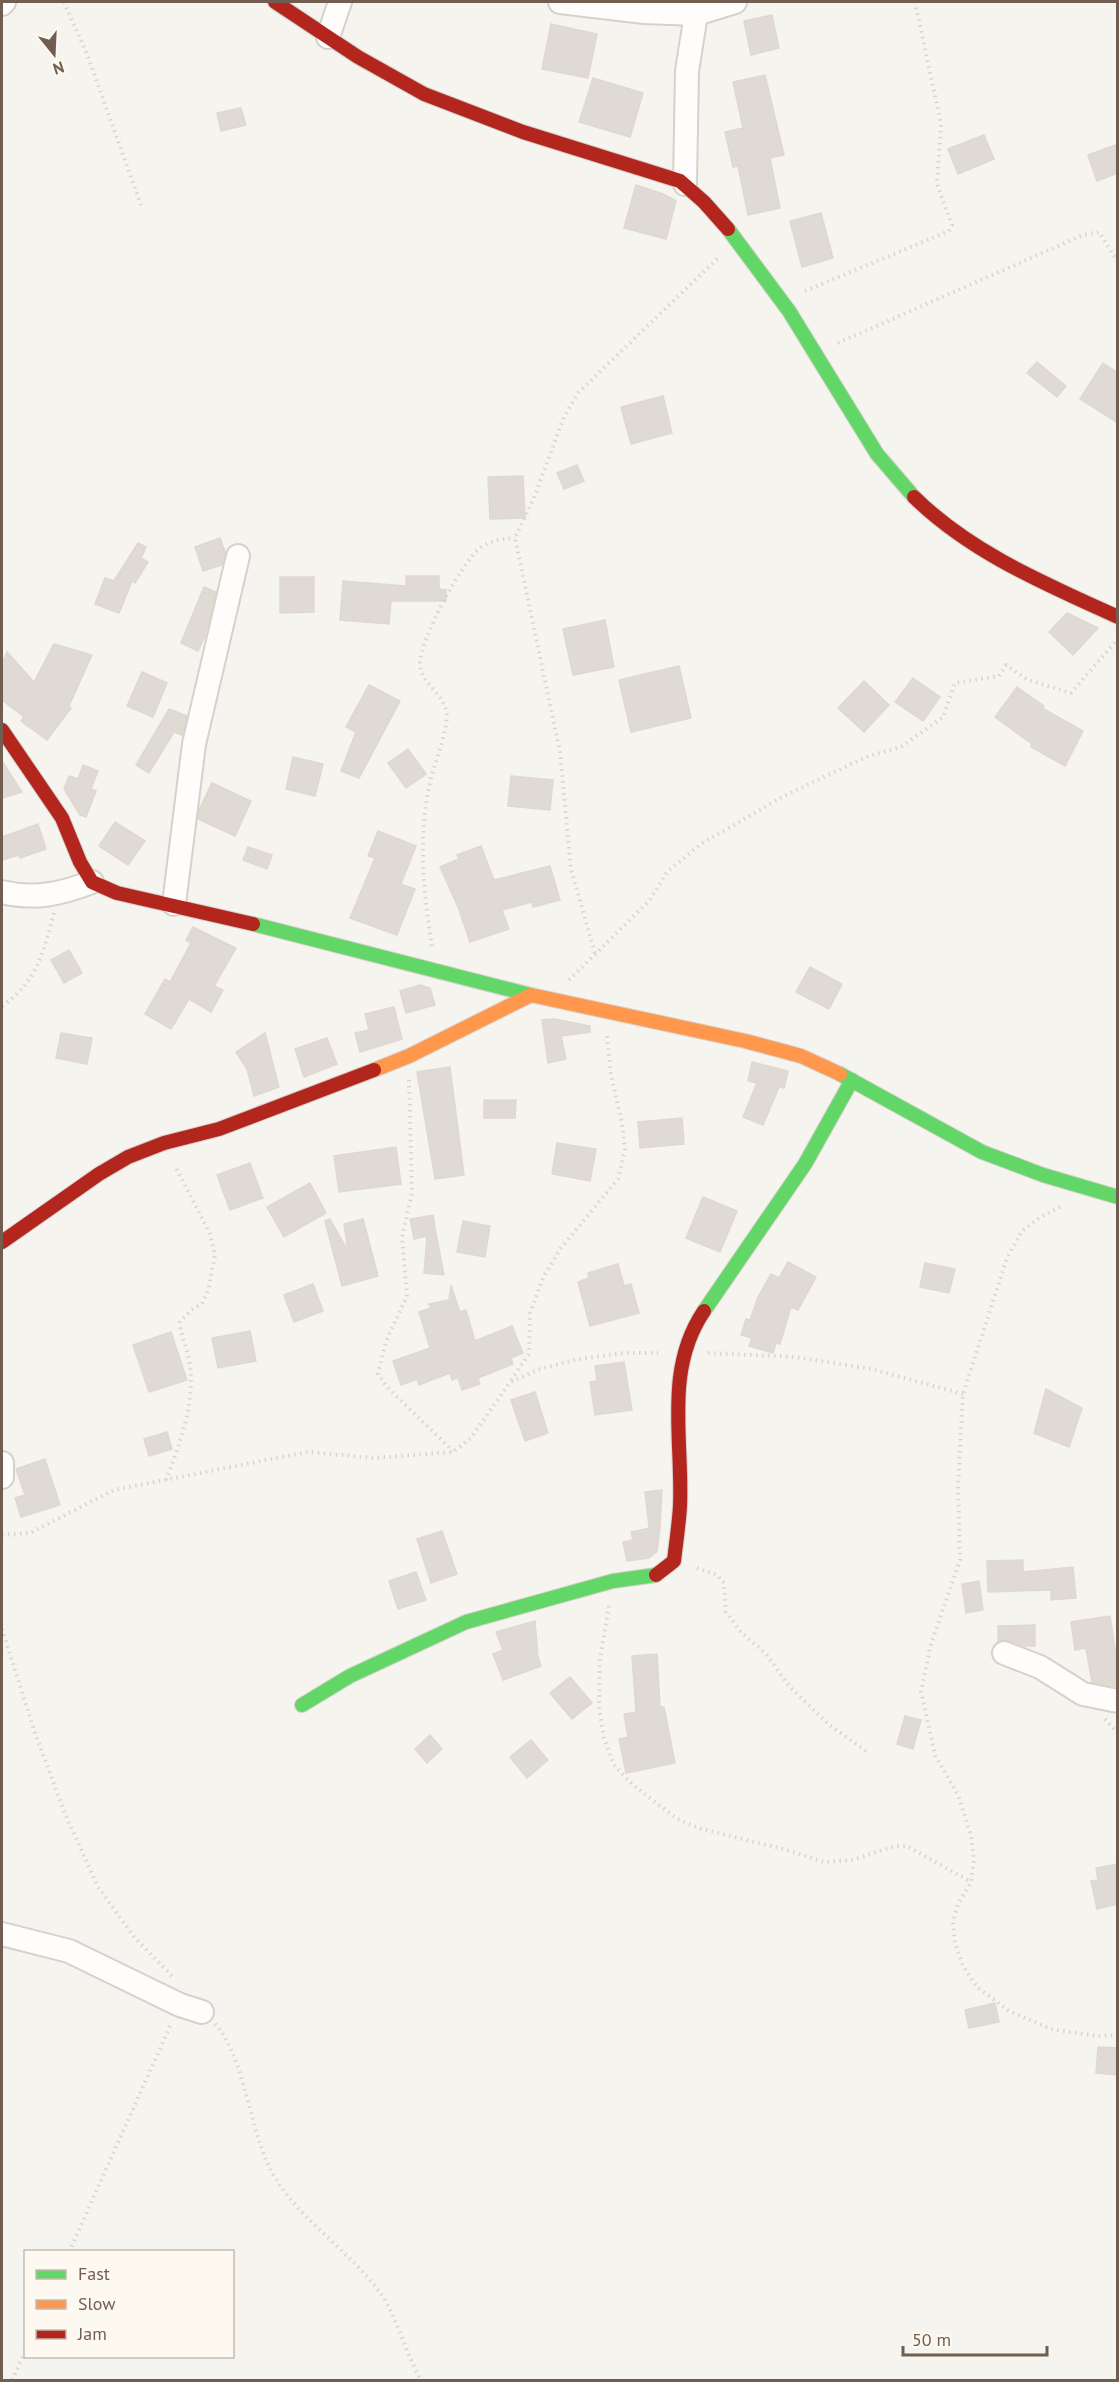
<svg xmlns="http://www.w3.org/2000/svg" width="1119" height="2382" font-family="'PT Sans',sans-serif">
	<rect width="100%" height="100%" fill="#f6f4ee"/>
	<g fill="#e0dad4" stroke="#dfd8d1" stroke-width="1.5">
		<path d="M772,15L779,48L751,55L744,21Z"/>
		<path d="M551,24L597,34L588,78L542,69Z"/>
		<path d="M765,75L784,155L770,158L780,208L748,215L738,166L733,167L725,132L743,128L733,82Z"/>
		<path d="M593,78L643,93L630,137L579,122Z"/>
		<path d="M241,108L246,125L221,131L217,113Z"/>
		<path d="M984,135L994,159L958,174L948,149Z"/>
		<path d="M1118,144V173L1097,181L1088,155Z"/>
		<path d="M636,185L663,194L676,201L666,239L624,228Z"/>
		<path d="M821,213L833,258L802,267L790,221Z"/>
		<path d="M1037,362L1066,386L1057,397L1027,373Z"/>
		<path d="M1103,363L1118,373V423L1080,399Z"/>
		<path d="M663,396L672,433L631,444L621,407Z"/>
		<path d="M577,465L584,481L564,489L557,473Z"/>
		<path d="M523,476L525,518L490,519L488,477Z"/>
		<path d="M220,538L225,552L222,565L203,571L195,547Z"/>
		<path d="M138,543L146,547L141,558L148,562L135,583L132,581L119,613L95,604L105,578L114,581Z"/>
		<path d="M406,576H439V589L446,590V601H391L389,624L340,620L343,581L406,586Z"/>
		<path d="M280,577H314V612L280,613Z"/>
		<path d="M204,587L216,592L205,636L198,651L181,643Z"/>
		<path d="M1067,613L1098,628L1073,655L1049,632Z"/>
		<path d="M605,620L614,667L573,675L563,629Z"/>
		<path d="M54,644L92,655L69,706L71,708L47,740L21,721L24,717L2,700V664L7,652L34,682Z"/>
		<path d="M679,666L691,718L631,732L619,680Z"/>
		<path d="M142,672L167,683L153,717L127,706Z"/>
		<path d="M913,678L940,697L923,721L895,702Z"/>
		<path d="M864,681L889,705L864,732L838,708Z"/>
		<path d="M369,685L400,701L359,778L341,771L356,732L346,727Z"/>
		<path d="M1017,687L1044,706L1042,708L1083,731L1065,766L1031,747L1032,744L995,717Z"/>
		<path d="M169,709L187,716L182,735L174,732L149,773L136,765Z"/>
		<path d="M408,749L426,774L406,788L388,763Z"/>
		<path d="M293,757L323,764L315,796L286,789Z"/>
		<path d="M2,761L22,792L2,798Z"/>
		<path d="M83,765L98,771L91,789L96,791L86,817L80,815L64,789L69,776L78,779Z"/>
		<path d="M511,776L553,780L550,810L508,806Z"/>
		<path d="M212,783L251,801L235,836L198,819L199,810Z"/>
		<path d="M115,822L145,841L128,865L99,846Z"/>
		<path d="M38,824L46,849L20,858L19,855L2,860V837Z"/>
		<path d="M378,831L416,846L401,884L415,889L397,935L350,918L375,858L368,856Z"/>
		<path d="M481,846L494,880L550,866L560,900L533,907L532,902L502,910L509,929L470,942L458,907L440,867L459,859L457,855Z"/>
		<path d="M248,847L272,855L267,869L243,860Z"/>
		<path d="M193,927L236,948L214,986L223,990L211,1012L189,999L171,1029L145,1014L165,979L170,982L191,943L186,940Z"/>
		<path d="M69,950L82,973L64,983L51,960Z"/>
		<path d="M810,967L842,984L829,1009L796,992Z"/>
		<path d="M420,985L430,988L435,1005L406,1013L400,991Z"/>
		<path d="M394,1007L402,1039L360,1052L355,1033L369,1030L365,1014Z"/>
		<path d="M555,1019L590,1026V1032L561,1036L566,1059L548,1063L542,1020Z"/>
		<path d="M61,1033L92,1038L87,1064L56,1058Z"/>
		<path d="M265,1033L279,1087L254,1096L247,1069L236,1052Z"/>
		<path d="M327,1038L337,1064L304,1077L295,1049Z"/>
		<path d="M752,1062L788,1071L784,1088L779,1087L763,1125L743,1117L757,1083L748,1081Z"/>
		<path d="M450,1067L464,1175L435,1179L417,1072Z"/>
		<path d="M484,1100H516L515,1118H484Z"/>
		<path d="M682,1118L684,1144L640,1148L638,1122Z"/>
		<path d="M557,1143L596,1149L590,1181L552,1174Z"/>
		<path d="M396,1147L401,1184L339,1192L334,1156Z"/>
		<path d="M250,1163L263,1198L230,1210L217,1175Z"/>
		<path d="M310,1183L326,1213L284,1237L267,1207Z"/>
		<path d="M703,1197L737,1211L720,1252L686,1238Z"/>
		<path d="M433,1215L436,1234L444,1275L424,1273L427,1236L414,1239L410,1219Z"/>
		<path d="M330,1219L348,1251L344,1224L363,1219L378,1276L342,1286L325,1221Z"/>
		<path d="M463,1221L490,1226L485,1257L457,1252Z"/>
		<path d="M788,1262L816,1277L798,1310L791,1307L780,1344L776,1343L773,1353L749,1346L752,1338L741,1335L746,1319L750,1320L758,1297L771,1274L779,1278Z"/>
		<path d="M925,1263L955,1269L949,1293L920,1287Z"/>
		<path d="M618,1264L624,1286L631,1284L639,1313L590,1326L578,1282L589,1278L588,1273Z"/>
		<path d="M313,1284L323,1311L294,1322L284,1295Z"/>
		<path d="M451,1285L460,1312L466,1310L475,1341L512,1326L523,1353L511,1358L513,1364L478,1378L480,1384L462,1390L458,1378L452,1380L450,1373L419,1385L417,1379L401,1385L393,1361L430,1348L419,1312L431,1308L429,1304L449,1300Z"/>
		<path d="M250,1331L256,1361L218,1368L212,1338Z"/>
		<path d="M171,1332L187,1380L149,1392L133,1345Z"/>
		<path d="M624,1362L632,1410L595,1415L590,1382L597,1381L595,1366Z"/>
		<path d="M1046,1389L1082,1408L1069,1447L1034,1433Z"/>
		<path d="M535,1392L548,1433L525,1441L511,1400Z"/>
		<path d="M167,1432L172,1449L149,1456L144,1439Z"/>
		<path d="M45,1459L60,1505L21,1517L15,1498L25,1495L16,1469Z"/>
		<path d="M662,1490L660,1525L649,1527L645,1492Z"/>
		<path d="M660,1526L657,1551L649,1558L627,1561L623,1542L633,1540L631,1532Z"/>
		<path d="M442,1531L457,1574L431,1583L417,1539Z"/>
		<path d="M1023,1560V1572L1073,1567L1076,1598L1051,1600V1590L988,1592L987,1561Z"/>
		<path d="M416,1572L426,1600L398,1609L389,1581Z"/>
		<path d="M979,1581L983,1610L966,1613L962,1584Z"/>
		<path d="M1110,1616L1118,1669V1686H1113L1092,1682L1086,1648L1075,1650L1071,1622Z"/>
		<path d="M535,1621L538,1657L541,1666L503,1680L493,1654L503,1650L496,1632Z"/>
		<path d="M1035,1625V1646H1024L1008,1640L998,1641V1626Z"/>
		<path d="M657,1654L660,1707H664L675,1763L626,1773L619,1739L628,1737L624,1714L636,1712L632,1656Z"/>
		<path d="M570,1677L592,1703L572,1719L550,1693Z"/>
		<path d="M905,1716L921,1720L913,1749L897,1744Z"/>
		<path d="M430,1735L442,1749L427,1763L415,1749Z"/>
		<path d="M531,1740L548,1760L527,1778L510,1757Z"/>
		<path d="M1118,1864V1904L1097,1909L1091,1881L1098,1880L1096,1868Z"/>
		<path d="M995,2003L999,2022L969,2028L965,2010Z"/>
		<path d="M1098,2047L1118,2048V2075L1096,2073Z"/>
	</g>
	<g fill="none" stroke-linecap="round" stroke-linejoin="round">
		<defs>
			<g id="street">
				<path d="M560,2L644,12L696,14L735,2"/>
				<path d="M2,4L4,2"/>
				<path d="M328,37L340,2"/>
				<path d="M685,184L687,71L696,14L693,2"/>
				<path d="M2,892C34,900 61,894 92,882"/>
				<path d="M174,904L194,744L238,556"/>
				<path d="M2,1463V1477"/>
				<path d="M1004,1653L1040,1667L1083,1694L1118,1701"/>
				<path d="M2,1934L69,1951L180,2005L202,2012"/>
			</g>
			<g id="fast">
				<path d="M728,229L789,311L877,454L914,497"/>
				<path d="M253,924L531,995"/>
				<path d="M840,1074L982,1152L1043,1175L1118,1197"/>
				<path d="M704,1311L805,1164L852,1080"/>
				<path d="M302,1705L350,1676L466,1622L613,1581L656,1575"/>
			</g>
			<path id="slow" d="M374,1070L409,1056L531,995L745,1041L801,1056L840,1074"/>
			<g id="jam">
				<path d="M275,2L358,57L424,94L523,132L680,181L704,202L728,229"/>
				<path d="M914,497C971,553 1046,584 1118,617"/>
				<path d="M2,730L62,818L80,862L92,882L117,893L253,924"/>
				<path d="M2,1242L99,1174L128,1157L164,1143L219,1129L374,1070"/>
				<path d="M656,1575L674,1561C676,1543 679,1524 680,1506C683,1439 664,1370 704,1311"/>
			</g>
		</defs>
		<use href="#street" stroke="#d6d1cc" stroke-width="26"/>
		<use href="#fast" stroke="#d6d1cc" stroke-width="16"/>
		<use href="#slow" stroke="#d6d1cc" stroke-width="16"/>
		<use href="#jam" stroke="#d6d1cc" stroke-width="16"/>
		<g stroke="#d9d4d0" stroke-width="4" stroke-dasharray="1.5 4.5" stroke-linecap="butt">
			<path d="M64,2L87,54L141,205"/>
			<path d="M805,291L949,231L952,225L937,184L941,124L915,2"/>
			<path d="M838,343L1083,235L1099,232L1118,262"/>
			<path d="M432,946C423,892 418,835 430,782C435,762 443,744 446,724C452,694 421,689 420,664C419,641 462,562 480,548C491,540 502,539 515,538"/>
			<path d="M595,953L571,869L560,752L515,538L534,498L564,417L578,393L720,256"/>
			<path d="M569,980L649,901L667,872L701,844L784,796L866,757L901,747L943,717L955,683L999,676L1006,665L1028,680L1071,693L1117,640"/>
			<path d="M2,1006C37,982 43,953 54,913"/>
			<path d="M409,1080L412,1193L402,1237L407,1296L386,1341L378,1374L387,1387L453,1451"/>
			<path d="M1060,1207L1039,1218L1022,1231L1007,1258L963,1394L958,1486L960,1560L931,1644L921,1691L935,1755L958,1795L971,1835L974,1860L971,1882L958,1904L953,1922L955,1943L963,1966L977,1987L1009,2011L1051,2029L1098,2036L1118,2035"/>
			<path d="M708,1353L795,1357L872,1369L963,1394"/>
			<path d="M511,1380L529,1354L530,1313L544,1276L561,1248L618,1179L625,1150L622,1123L611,1075L607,1036"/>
			<path d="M166,1480C179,1446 195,1404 190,1367C189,1351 181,1338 180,1322L191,1310L202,1304L208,1291L215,1255L210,1234L175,1166"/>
			<path d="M2,1535L30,1533L114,1490L261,1461L308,1452L373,1458L453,1452L471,1438L510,1382L540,1369L579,1359L623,1353H658"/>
			<path d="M697,1568L717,1575L724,1583L726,1612L741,1632L766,1654L790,1687L828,1724L866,1751"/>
			<path d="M609,1606L600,1659L599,1708L604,1738L614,1765L633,1785L660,1806L678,1819L698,1828L787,1850L824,1862L852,1860L895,1846H907L971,1882"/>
			<path d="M2,1629L35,1733L66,1816L98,1887L135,1938L174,1978"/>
			<path d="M1105,1719L1118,1734"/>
			<path d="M215,2024C240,2049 250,2120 264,2155C286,2213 346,2245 381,2294C397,2317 406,2354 421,2380"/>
			<path d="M69,2252L172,2022"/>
			<path d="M12,2380L26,2350"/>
		</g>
		<use href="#street" stroke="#fefdfc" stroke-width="22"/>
		<use href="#fast" stroke="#63d668" stroke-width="14"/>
		<use href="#slow" stroke="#ff974d" stroke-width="14"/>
		<use href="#jam" stroke="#b3261e" stroke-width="14"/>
	</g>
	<rect width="1119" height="2382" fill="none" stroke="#725e50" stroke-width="6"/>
	<rect x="24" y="2250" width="210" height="108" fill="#fdf9f1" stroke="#c5bbb1" stroke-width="1.5"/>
	<rect x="36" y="2270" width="30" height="9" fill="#63d668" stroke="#c5bbb1" stroke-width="1.5"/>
	<text x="78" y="2280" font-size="18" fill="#725e50">Fast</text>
	<rect x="36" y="2300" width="30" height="9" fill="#ff974d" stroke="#c5bbb1" stroke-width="1.5"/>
	<text x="78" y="2310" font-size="18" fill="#725e50">Slow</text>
	<rect x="36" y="2330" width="30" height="9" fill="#b3261e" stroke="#c5bbb1" stroke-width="1.5"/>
	<text x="78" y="2340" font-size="18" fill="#725e50">Jam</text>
	<g transform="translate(54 54) rotate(162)" stroke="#fdf9f1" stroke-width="4.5" paint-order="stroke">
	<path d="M0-4.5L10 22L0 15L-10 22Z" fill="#725e50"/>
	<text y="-9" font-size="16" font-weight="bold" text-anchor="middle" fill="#725e50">N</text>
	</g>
	<path d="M903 2346v9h144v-9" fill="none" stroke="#725e50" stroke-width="3"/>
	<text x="912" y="2346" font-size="18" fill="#725e50" stroke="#fdf9f1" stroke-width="4.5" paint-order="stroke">50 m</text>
</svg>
